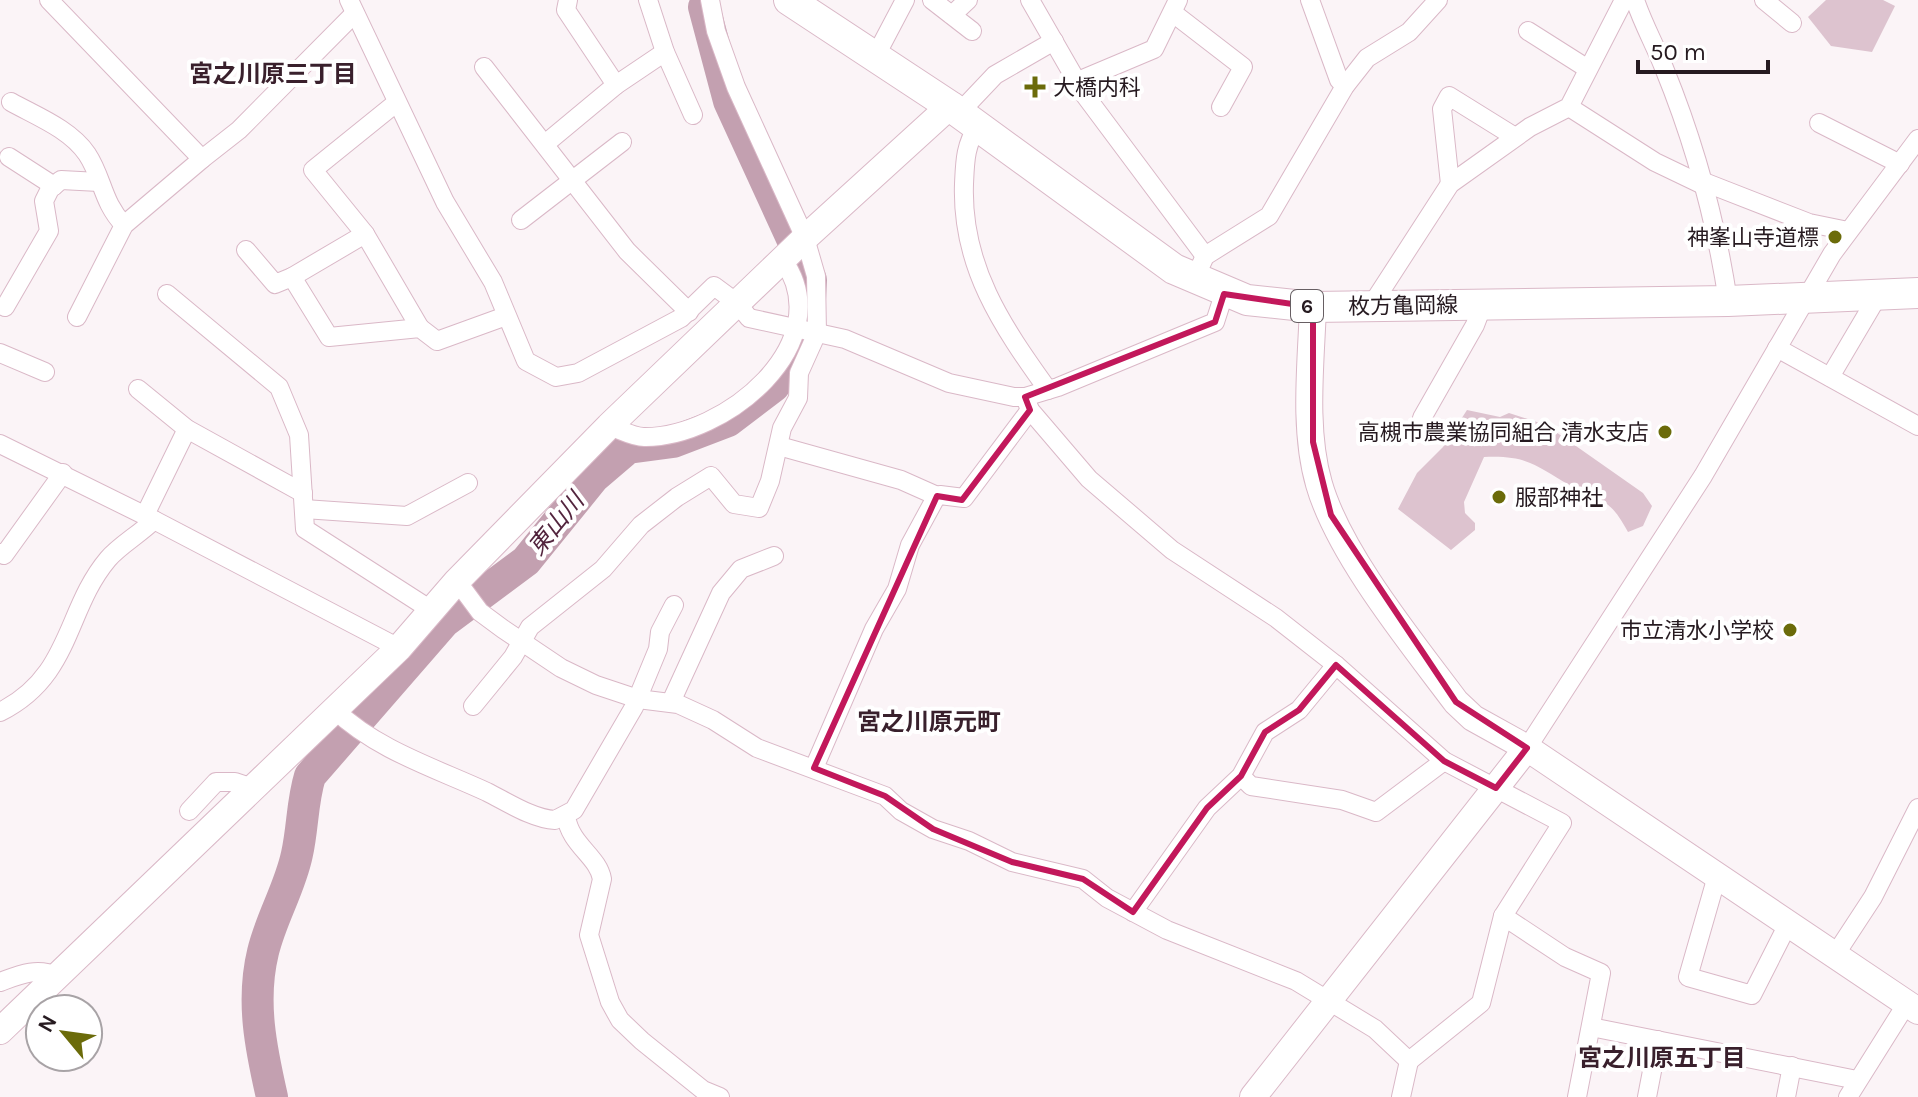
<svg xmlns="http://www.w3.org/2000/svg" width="1918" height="1097" font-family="Karla,'Noto Sans JP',sans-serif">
	<rect width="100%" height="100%" fill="#fbf4f7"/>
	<g fill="#ddc3cf">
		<path d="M1826,0H1883L1895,6L1872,52L1831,46L1808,17Z"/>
		<path d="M1467,410L1500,417L1509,413L1546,425L1643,493L1652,506L1643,526L1628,532C1609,497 1603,503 1571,486C1536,466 1528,455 1484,457L1464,502L1465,513L1475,523V530L1451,550L1398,509L1417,473L1443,447Z"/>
	</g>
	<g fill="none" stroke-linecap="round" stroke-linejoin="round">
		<path stroke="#c3a0b0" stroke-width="32" d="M272,1097C261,1049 251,1001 263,952C271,918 290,888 297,854C303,827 302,802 310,776L444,622L526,561L594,477L628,448L673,442L728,421L774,386L798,351L809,318L811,280L729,101L704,7"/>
		<defs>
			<g id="street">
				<path d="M49,0L202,159L239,130L354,14"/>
				<path d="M349,0L445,202L493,282L526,361L556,377L578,373L681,318L714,286L737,303L749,318L845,339L949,383L1014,397H1025L1058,387L1215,322L1224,294"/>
				<path d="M568,0L566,10L616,85"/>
				<path d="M648,0L665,52L693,115"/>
				<path d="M932,0L972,31"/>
				<path d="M1030,0L1084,94L1205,256"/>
				<path d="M1310,0L1339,80L1345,86"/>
				<path d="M1635,0C1643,24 1655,45 1664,68C1695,144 1716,221 1728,301"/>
				<path d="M1764,0L1792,23"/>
				<path d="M1173,13L1243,67L1221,107"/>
				<path d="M952,15L968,0"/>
				<path d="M1528,31L1588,69"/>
				<path d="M875,57L905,0"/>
				<path d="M484,67L627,251L689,312"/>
				<path d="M1078,81L1154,49L1178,0"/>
				<path d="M11,102C36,116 70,129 87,154C103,178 102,202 124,225"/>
				<path d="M396,103L313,170L365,234L420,328"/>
				<path d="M1569,107L1655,162L1705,186"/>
				<path d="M959,113L995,75L1054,41"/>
				<path d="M1819,123L1900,164"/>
				<path d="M978,126C965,145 965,162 964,184C961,266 1002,326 1048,390"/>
				<path d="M545,144L616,85L665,52"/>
				<path d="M9,157L54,186"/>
				<path d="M1704,182L1809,223L1848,231"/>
				<path d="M1450,184L1442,109L1449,96L1515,137"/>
				<path d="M521,220L622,142"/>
				<path d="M246,250L275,284L292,277L329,337L420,328L437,341L506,316"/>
				<path d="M292,277L365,234"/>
				<path d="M1194,280L1205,256L1269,216L1345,86L1367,58L1409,32L1438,0"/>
				<path d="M167,294L279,387L299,435L305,529L431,610"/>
				<path d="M1371,306L1450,184L1530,127L1569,107L1624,0"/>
				<path d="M5,307L49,231L44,201L50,189L61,180L99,182"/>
				<path d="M77,317L124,225L202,159"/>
				<path d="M1777,348L1918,426"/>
				<path d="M0,353L45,372"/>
				<path d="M1830,377L1879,294"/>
				<path d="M138,389L187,429L303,493"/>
				<path d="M1025,397L1030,410L1089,479L1172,550L1276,618L1336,665L1444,761L1562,823L1503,916"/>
				<path d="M1422,418L1475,325L1483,304"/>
				<path d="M609,426C619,429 633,437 644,437C724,438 841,343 783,260"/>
				<path d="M0,444L154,520L399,648"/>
				<path d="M779,446L901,480L937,496"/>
				<path d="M304,509L407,516L468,483"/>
				<path d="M145,515L187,429"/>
				<path d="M0,553L4,555L63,473"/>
				<path d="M457,581L480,612L503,629L561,668L596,685L638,699L678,704L713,720L757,748L885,796L901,811L933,829L969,841L1012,862L1083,879L1107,898L1167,930L1296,981L1375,1029L1409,1061L1401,1097"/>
				<path d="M671,702L721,593L741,569L774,556"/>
				<path d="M473,706L513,657L530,627L603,569L641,525L677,497L711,476L734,504L759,508L770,481L782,428L798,398L799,373L817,333L816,276L805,238L736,87L716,31L710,0"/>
				<path d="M335,710C377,750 435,768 487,792C507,802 533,819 555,820L574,810L634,707L658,649L660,632L674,605"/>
				<path d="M0,712C72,676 65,610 108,559C120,545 140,534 154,520"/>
				<path d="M1527,748L1703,476L1832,254L1918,139"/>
				<path d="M814,768L874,629L897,589L910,545L935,499L940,495L964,498L1030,410"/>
				<path d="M1241,776L1251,786L1342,800L1376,812L1444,761"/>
				<path d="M189,811L216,782H235L253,788"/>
				<path d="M566,816C570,845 598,856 602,879L589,935L610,1002L620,1020L642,1041L703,1090L720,1097"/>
				<path d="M1717,876L1688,977L1752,995L1788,924"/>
				<path d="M1133,912L1207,808L1241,776L1265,732L1299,710L1336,665"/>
				<path d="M1835,955L1873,897L1918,808"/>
				<path d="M0,982C19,975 37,967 56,976"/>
				<path d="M1591,1027L1857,1080"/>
				<path d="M1409,1061L1481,1003L1503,916L1565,957L1601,973L1577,1097"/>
				<path d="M1647,1097L1658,1040"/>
				<path d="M1786,1097L1792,1066"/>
				<path d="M1848,1097L1907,1003"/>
			</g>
			<g id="secondary">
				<path d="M1313,307C1311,363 1303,429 1319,484C1339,554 1412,643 1456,702L1473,718L1527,748L1918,1011"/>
				<path d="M0,1031L399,648L457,581L609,426L805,238L950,106"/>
				<path d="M1253,1097L1527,748"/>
			</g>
			<path id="primary" d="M789,0L950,106L1174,269L1247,300L1313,307L1728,301L1918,293"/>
		</defs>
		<use href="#street" stroke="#dab8c7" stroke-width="20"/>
		<use href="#secondary" stroke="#dab8c7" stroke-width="28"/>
		<use href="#primary" stroke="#dab8c7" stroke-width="32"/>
		<use href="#street" stroke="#fff" stroke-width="18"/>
		<use href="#secondary" stroke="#fff" stroke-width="26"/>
		<use href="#primary" stroke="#fff" stroke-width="30"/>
	</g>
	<path fill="none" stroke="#c2185b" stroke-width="6" stroke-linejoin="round" d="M1224,294L1313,307V442L1331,515L1456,702L1527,748L1496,788L1444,761L1336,665L1299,710L1265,732L1241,776L1207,808L1133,912L1083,879L1012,862L933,829L885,796L814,768L937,496L962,500L1030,410L1025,397L1215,322Z"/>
	<g fill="#6b6b0a" stroke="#fff" stroke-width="3">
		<path d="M1031 75h8v8h8v8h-8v8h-8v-8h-8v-8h8z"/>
		<circle cx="1835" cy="237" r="8"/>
		<circle cx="1665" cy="432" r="8"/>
		<circle cx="1499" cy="497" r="8"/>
		<circle cx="1790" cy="630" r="8"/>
	</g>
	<g text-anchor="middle" stroke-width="8" stroke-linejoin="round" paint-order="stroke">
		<rect fill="#fff" stroke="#675f63" stroke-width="2" x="1291" y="290" width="32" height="32" rx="6"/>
		<g font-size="20" font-weight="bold" fill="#261a20">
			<text x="1307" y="313">6</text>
		</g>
		<g font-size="22" fill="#261a20" stroke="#fff" text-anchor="end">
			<text x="1053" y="95" text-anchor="start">大橋内科</text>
			<text x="1819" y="245">神峯山寺道標</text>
			<text x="1649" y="440">高槻市農業協同組合 清水支店</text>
			<text x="1515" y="505" text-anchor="start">服部神社</text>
			<text x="1774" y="638">市立清水小学校</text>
		</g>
		<g font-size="22" fill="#261a20" stroke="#fff">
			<text transform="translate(1403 305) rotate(-1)" y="8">枚方亀岡線</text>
		</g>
		<g font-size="24" font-weight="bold" fill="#39202c" stroke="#fff">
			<text x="273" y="82">宮之川原三丁目</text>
			<text x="929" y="730">宮之川原元町</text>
			<text x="1662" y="1066">宮之川原五丁目</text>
		</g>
		<g font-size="24" font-style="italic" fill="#53253e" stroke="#fff">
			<text transform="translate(556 524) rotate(-51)" y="8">東山川</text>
		</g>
	</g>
	<g transform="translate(64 1033) rotate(299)"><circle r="38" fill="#ffffff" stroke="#a8a3a6" stroke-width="2"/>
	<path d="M0-6L14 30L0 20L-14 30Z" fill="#6b6b0a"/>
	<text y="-12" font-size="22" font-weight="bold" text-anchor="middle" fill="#261a20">N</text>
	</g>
	<path d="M1638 60v12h130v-12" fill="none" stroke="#261a20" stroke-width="4"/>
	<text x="1650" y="60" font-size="24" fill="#261a20" stroke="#ffffff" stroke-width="6" paint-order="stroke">50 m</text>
</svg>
